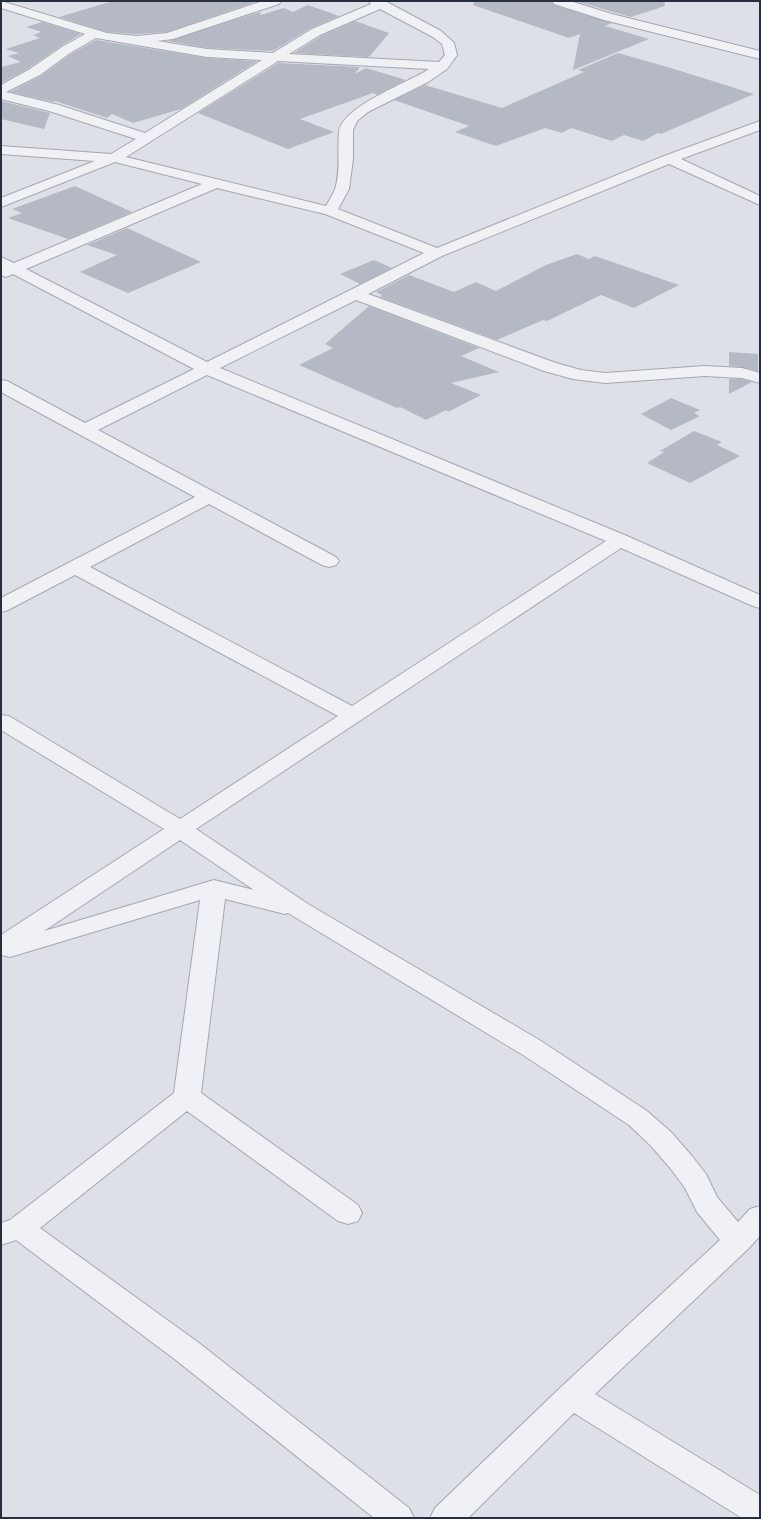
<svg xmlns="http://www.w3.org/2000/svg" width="761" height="1519" font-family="Barlow,sans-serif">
	<rect width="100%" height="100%" fill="#dde0e7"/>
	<g fill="#b4b9c3">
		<path d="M113,1H258L167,32L137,34L107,32L59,17Z"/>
		<path d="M474,1H551L554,5L612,23L605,26L649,39L573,70L580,34L569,38L473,5Z"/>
		<path d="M575,1H664L665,6L631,17Z"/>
		<path d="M308,5L339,16L311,28L273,51L207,48L168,41L260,12L261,15L284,8L293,12Z"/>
		<path d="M355,21L389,33L370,56L367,57L294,53L321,36Z"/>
		<path d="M42,22L81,34L61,46L29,68L1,83V67L21,62L8,56L19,53L6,49L40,38L33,35L42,32L26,27Z"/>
		<path d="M96,40L207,58L257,61L181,109L133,123L112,114L107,118L55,101L54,102L10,92L41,76L71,54Z"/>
		<path d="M618,53L671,68L754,94L661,134L658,133L643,141L624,135L612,141L571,128L562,133L545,128L496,146L455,132L469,126L394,100L425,85L502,108L584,72L578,70Z"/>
		<path d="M278,63L360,67L355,74L366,68L406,80L377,95L373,93L300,119L334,132L288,149L198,113Z"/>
		<path d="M1,101L50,113L44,129L1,119Z"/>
		<path d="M75,186L132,212L68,239L8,218L22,213L12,209Z"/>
		<path d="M127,228L201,262L128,293L80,272L117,255L87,245Z"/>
		<path d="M577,254L589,259L595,256L679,285L634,308L601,295L547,321L543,320L497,340L380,297L382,295L376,292L409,275L454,292L476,282L496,291L546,265Z"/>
		<path d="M374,260L392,268L360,284L340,274Z"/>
		<path d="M369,306L479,348L461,356L499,372L451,383L481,395L448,412L446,410L426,420L400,407L397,408L299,365L333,348L325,344Z"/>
		<path d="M729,352L758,354V371L742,367L729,366Z"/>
		<path d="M729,379H742L752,382L729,394Z"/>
		<path d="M671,398L700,410L694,413L700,416L671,430L641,414Z"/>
		<path d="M694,431L722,442L717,445L740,456L690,483L647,463L664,452L660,451Z"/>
	</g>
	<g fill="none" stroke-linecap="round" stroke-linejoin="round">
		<defs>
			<g id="minor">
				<path d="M1,1L107,33L137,36L167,33L263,1H281L279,4L173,39L157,41L207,49L273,53L312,29L371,4L369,1H385L441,31L454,43L457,55L447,69L428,82L368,112L357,121L353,130V159L349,189L338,209L437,248L664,156L760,121V130L681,159L760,196V205L669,164L442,256L368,294L556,363L581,370L605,373L705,366L742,368L760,373V383L742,378L705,376L605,383L573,379L544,371L356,300L220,368L627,536L760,595V608L753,606L621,548L196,829L308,904L541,1041L647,1111L671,1132L691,1155L706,1174L717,1197L738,1222L750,1209L760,1206V1236L748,1249L595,1394L760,1495V1518H742L574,1413L468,1518H430L435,1508L561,1387L720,1240L697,1212L685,1188L671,1169L651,1146L629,1125L523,1055L288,913L285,914L225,899L201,1093L358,1205L362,1213L358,1221L348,1224L338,1221L187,1111L40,1228L199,1343L409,1508L414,1518H374L177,1361L16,1240L1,1245V1223L10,1220L174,1093L200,900L10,957L1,955V935L164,829L1,730V715L9,716L180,819L338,716L75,575L8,610L1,612V598L195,497L1,392V380L7,381L85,423L194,369L13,274L6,277L1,275V257L14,263L202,184L115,162L1,207V198L95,161L1,154V146L111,154L136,139L49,111L1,99V85L30,69L62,47L85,34L1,8ZM380,9L433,37L442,44L445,55L439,62L289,54L320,35ZM96,38L207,57L262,60L145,133L59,105L6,92L40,75L70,53ZM278,61L429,69C408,83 342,106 339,132C337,150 341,172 335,189C333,195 329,200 326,206L126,157ZM217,188L325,214L424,253L207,362L26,269ZM207,375L606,541L352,706L90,567L209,504L322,565L329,567L336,565L339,561L336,557L98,430ZM180,840L254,890L214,880L44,931Z"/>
				<path d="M552,1H570L612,14L760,51V59L604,20L554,4Z"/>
			</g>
		</defs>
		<use href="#minor" stroke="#a3a7b1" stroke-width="2"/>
		<use href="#minor" fill="#eff1f5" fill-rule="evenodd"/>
	</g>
	<rect width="761" height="1519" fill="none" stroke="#272e3d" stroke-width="4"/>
</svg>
